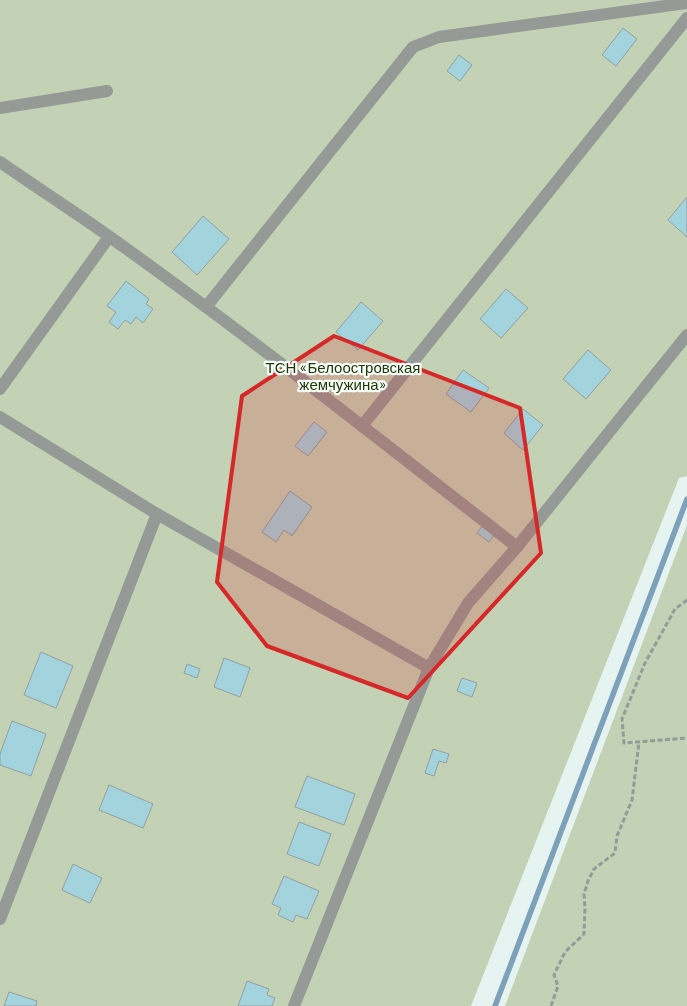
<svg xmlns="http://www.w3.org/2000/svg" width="687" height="1006" font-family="Barlow,sans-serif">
	<rect width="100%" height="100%" fill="#e5f3f1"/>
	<g fill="#c3d1b5">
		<path d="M0,0H687V476L679,478L471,1006H0Z"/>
		<path d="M687,525V1006H505Z"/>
	</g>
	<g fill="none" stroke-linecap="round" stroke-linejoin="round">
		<path stroke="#7ea1ba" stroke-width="5.5" d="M495,1006L687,499"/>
	</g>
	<g fill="#a3d4de" stroke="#93a0a3">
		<path d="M623,28L637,39L616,66L602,55Z"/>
		<path d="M459,55L472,65L460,81L447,71Z"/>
		<path d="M687,197V237L668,220Z"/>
		<path d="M203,216L229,239L197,275L172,252Z"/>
		<path d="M126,281L149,299L146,304L153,309L143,323L136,317L131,324L125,320L118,329L109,322L116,312L107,306Z"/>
		<path d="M506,289L528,308L501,338L480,319Z"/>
		<path d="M361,302L383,321L358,350L336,332Z"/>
		<path d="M588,350L611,370L586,399L563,379Z"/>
		<path d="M463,370L489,388L471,412L446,394Z"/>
		<path d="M523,409L543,425L523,450L504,433Z"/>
		<path d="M314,422L327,432L308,456L295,446Z"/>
		<path d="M290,491L312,507L292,536L284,530L276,542L262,532Z"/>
		<path d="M483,525L495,534L489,542L477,533Z"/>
		<path d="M41,652L73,666L56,708L24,695Z"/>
		<path d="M224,658L250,668L240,697L214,687Z"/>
		<path d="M187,664L200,669L197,678L184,673Z"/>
		<path d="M462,678L477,683L472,697L457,691Z"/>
		<path d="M12,721L46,734L31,776L0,765V754Z"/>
		<path d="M433,749L449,754L446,763L439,761L434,776L425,773Z"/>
		<path d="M307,776L355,794L344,825L295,807Z"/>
		<path d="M109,785L153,804L143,828L99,810Z"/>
		<path d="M299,822L331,834L319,866L287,854Z"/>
		<path d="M73,864L102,878L90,903L62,890Z"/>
		<path d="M284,876L319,891L307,919L296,915L293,922L278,915L281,908L272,904Z"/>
		<path d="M247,981L269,989L267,995L275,998L272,1006H238Z"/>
		<path d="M9,992L37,1001L36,1006H4Z"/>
	</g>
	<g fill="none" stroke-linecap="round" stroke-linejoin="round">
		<g stroke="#929d9b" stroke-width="3" stroke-dasharray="5 2.5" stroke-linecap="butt">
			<path d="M687,600L675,609L645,663L622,719L624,743L687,738"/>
			<path d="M551,1006L558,986L554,975L565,952L584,934L585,908L584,894L588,881L594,869L615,853L617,836L632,800L639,742"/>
		</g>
		<g stroke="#959a97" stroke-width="12">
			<path d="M0,108L107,91"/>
			<path d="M0,162C36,187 73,211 110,237C249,336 383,442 517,547"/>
			<path d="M206,307L413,47L439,37L687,3"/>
			<path d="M0,389L109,237"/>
			<path d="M0,417L157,514L429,668"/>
			<path d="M362,426L687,18"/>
			<path d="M0,919L157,514"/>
			<path d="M294,1006L429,668L468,603L517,547L687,335"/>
		</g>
	</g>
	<path fill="#d62828" fill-opacity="0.2" stroke="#d62828" stroke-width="4" stroke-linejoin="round" d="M334,336L520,408L541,553L408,698L267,646L217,582L242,396Z"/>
	<g text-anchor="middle" stroke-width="4.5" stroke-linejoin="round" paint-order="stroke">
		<g font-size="15" fill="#223800" stroke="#f6fffe">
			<text x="343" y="373">ТСН «Белоостровская<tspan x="343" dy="17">жемчужина»</tspan></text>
		</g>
	</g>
</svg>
